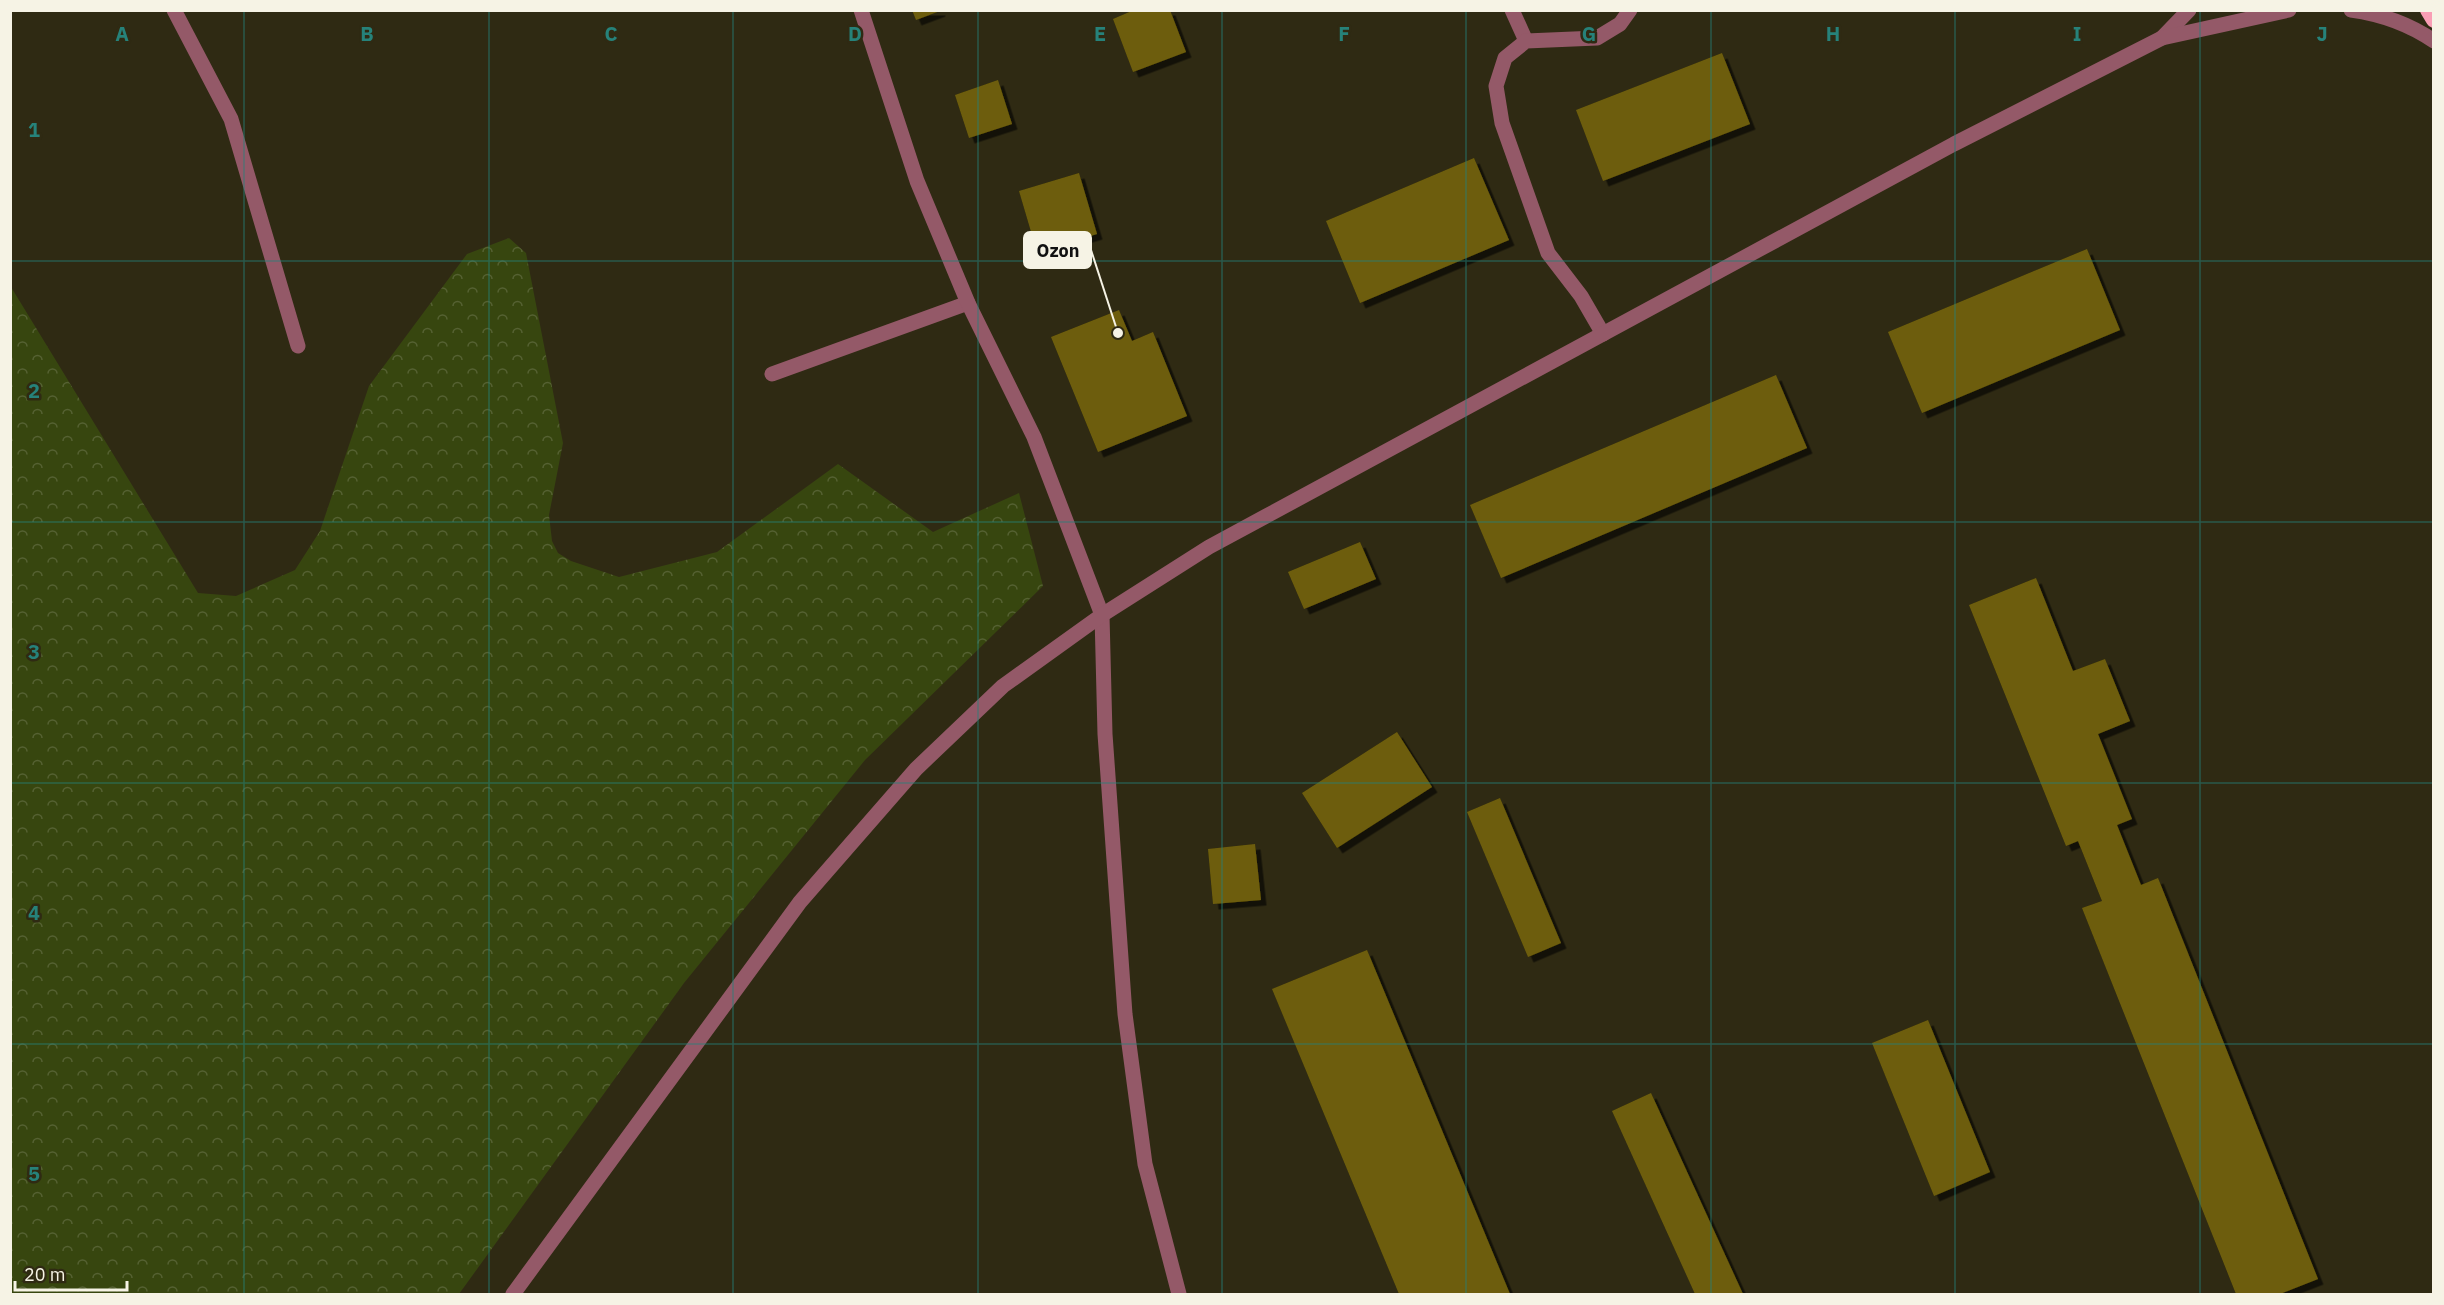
<svg xmlns="http://www.w3.org/2000/svg" width="2444" height="1305" font-family="'IBM Plex Sans',sans-serif">
	<defs>
		<pattern id="forest-crowns" width="20" height="18" patternUnits="userSpaceOnUse" patternTransform="scale(1.5)"><rect width="20" height="18" fill="#37460f"/><path d="M2 6a3 3 0 1 1 6 0M12 15a3 3 0 1 1 6 0" fill="none" stroke="#556132"/></pattern>
		<filter id="shadow"><feDropShadow dx="5.5" dy="5.5" stdDeviation="0" flood-color="#0009"/></filter>
	</defs>
	<rect width="100%" height="100%" fill="#2f2a13"/>
	<path fill="url(#forest-crowns)" d="M509,238L526,253L563,443L549,515L552,541L558,553L571,561L619,577L717,552L838,464L933,532L1019,493L1043,586L865,760L684,983L459,1294H11V287L198,593L236,596L295,570L320,531L369,386L467,254Z"/>
	<g fill="#6d5d0a" filter="url(#shadow)">
		<path d="M912,10H940V11L916,20Z"/>
		<path d="M1134,10H1170L1186,52L1133,72L1113,19Z"/>
		<path d="M1722,53L1750,124L1603,181L1576,110Z"/>
		<path d="M998,80L1012,124L969,138L955,95Z"/>
		<path d="M1474,158L1509,240L1360,303L1326,221Z"/>
		<path d="M1079,173L1097,234L1037,252L1019,191Z"/>
		<path d="M2087,249L2120,330L1922,413L1888,332Z"/>
		<path d="M1119,310L1132,341L1153,332L1187,416L1098,452L1051,337Z"/>
		<path d="M1776,375L1807,448L1501,578L1470,505Z"/>
		<path d="M1360,542L1376,579L1304,609L1288,572Z"/>
		<path d="M2036,578L2073,671L2105,659L2130,721L2098,734L2132,819L2117,825L2141,885L2158,878L2318,1279L2280,1294H2236L2082,908L2102,901L2078,841L2066,846L1969,605Z"/>
		<path d="M1397,732L1432,787L1337,848L1302,793Z"/>
		<path d="M1500,798L1561,943L1528,957L1467,812Z"/>
		<path d="M1255,844L1261,900L1213,904L1208,849Z"/>
		<path d="M1367,950L1510,1294H1399L1272,989Z"/>
		<path d="M1928,1020L1990,1172L1934,1196L1872,1043Z"/>
		<path d="M1651,1093L1743,1294H1695L1612,1111Z"/>
	</g>
	<g fill="none" stroke-linecap="round" stroke-linejoin="round">
		<g stroke="#945968" stroke-width="15">
			<path d="M174,10L231,119L298,346"/>
			<path d="M1512,10L1526,41"/>
			<path d="M1603,334L1581,296L1548,253L1502,123L1496,86L1505,58L1526,41L1597,38L1620,24L1630,10"/>
			<path d="M772,374L968,303"/>
		</g>
		<path stroke="#945968" stroke-width="15" d="M861,10L917,181L968,303L1034,437L1102,615L1105,734L1125,1014L1145,1164L1179,1294"/>
		<g stroke="#945968" stroke-width="15">
			<path d="M2351,10C2380,14 2409,24 2434,41"/>
			<path d="M2162,38L2189,10"/>
			<path d="M513,1294L800,902L916,769L1003,686L1102,615L1209,547L1954,144L2162,38L2289,10"/>
		</g>
		<path stroke="#f99eb5" stroke-width="16" d="M2428,10L2434,20"/>
	</g>
	<path fill="none" stroke="#26827a" stroke-width="1.5" stroke-opacity="0.55" d="M244,10V1294M489,10V1294M733,10V1294M978,10V1294M1222,10V1294M1466,10V1294M1711,10V1294M1955,10V1294M2200,10V1294M10,261H2434M10,522H2434M10,783H2434M10,1044H2434"/>
	<g font-size="20" text-anchor="middle" font-weight="bold" fill="#26827a" stroke="#2f2a13" stroke-width="5" stroke-linejoin="round" paint-order="stroke">
		<text x="122" y="41">A</text>
		<text x="367" y="41">B</text>
		<text x="611" y="41">C</text>
		<text x="855" y="41">D</text>
		<text x="1100" y="41">E</text>
		<text x="1344" y="41">F</text>
		<text x="1589" y="41">G</text>
		<text x="1833" y="41">H</text>
		<text x="2077" y="41">I</text>
		<text x="2322" y="41">J</text>
		<text x="34" y="137">1</text>
		<text x="34" y="398">2</text>
		<text x="34" y="659">3</text>
		<text x="34" y="920">4</text>
		<text x="34" y="1181">5</text>
	</g>
	<path fill="none" stroke="#f6f3e5" stroke-width="2" d="M1118 333L1091 250"/>
	<circle fill="#f6f3e5" stroke="#2f2a13" stroke-width="2" cx="1118" cy="333" r="6"/>
	<rect fill="#f6f3e5" stroke="#f6f3e5" stroke-width="2" x="1024" y="232" width="67" height="36" rx="6"/>
	<g font-size="18" text-anchor="middle" font-weight="bold" fill="#111">
		<text x="1058" y="257">Ozon</text>
	</g>
	<rect width="2444" height="1305" fill="none" stroke="#f6f3e5" stroke-width="24"/>
	<path d="M15 1281v9h112v-9" fill="none" stroke="#f6f3e5" stroke-width="3"/>
	<text x="24" y="1281" font-size="18" fill="#f6f3e5" stroke="#2f2a13" stroke-width="4.5" paint-order="stroke">20 m</text>
</svg>
